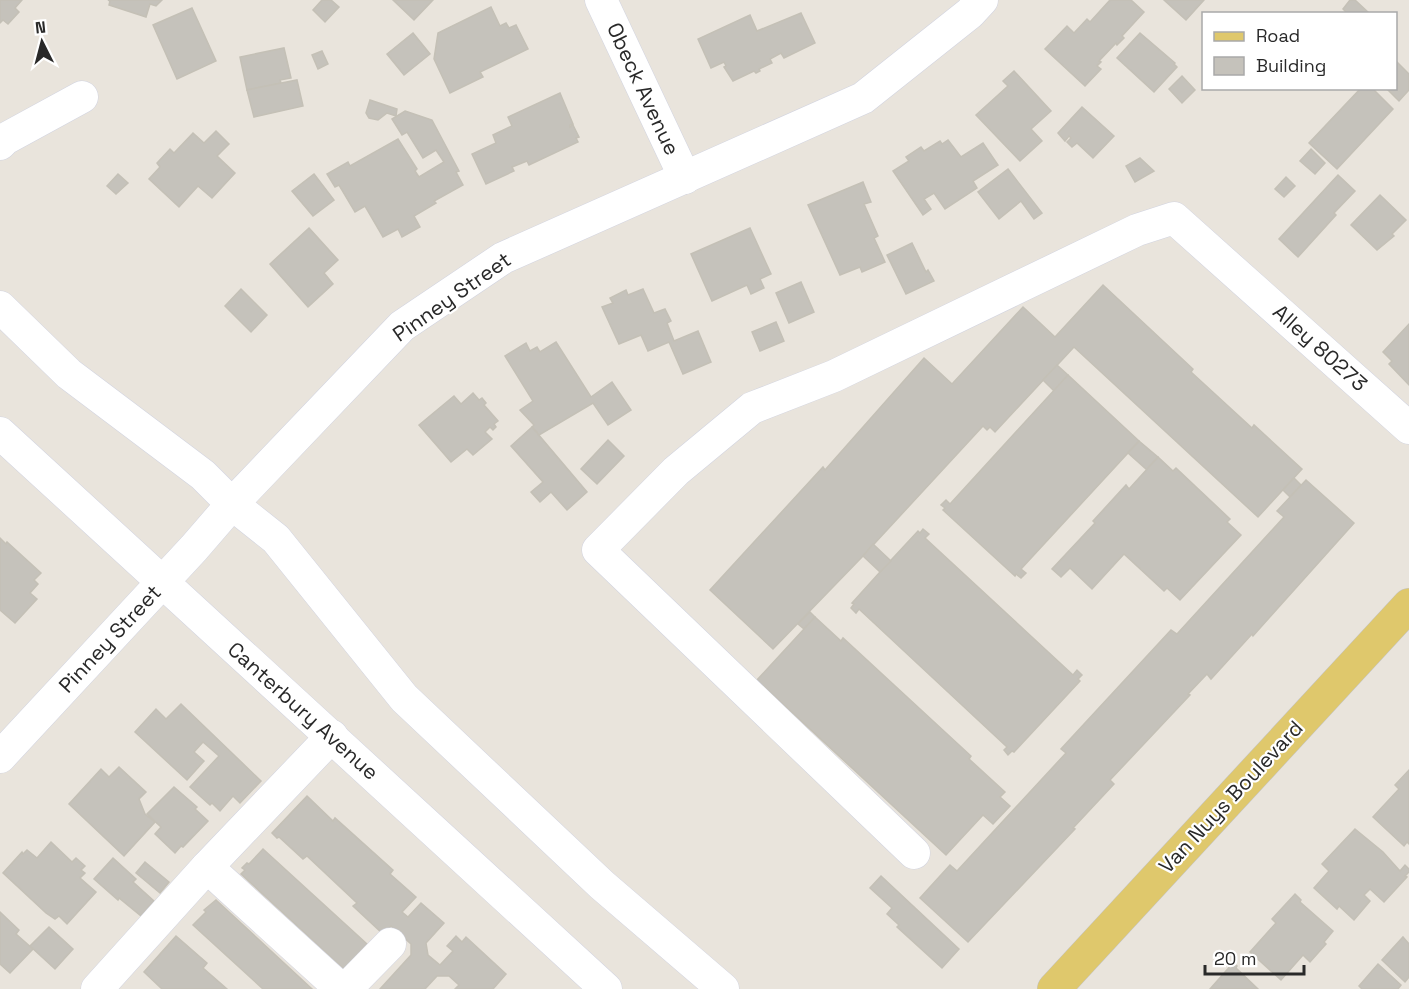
<svg xmlns="http://www.w3.org/2000/svg" width="1409" height="989" font-family="'Space Grotesk',sans-serif">
	<rect width="100%" height="100%" fill="#e9e4dc"/>
	<g fill="#c5c2bb" stroke="#c4c0b6" stroke-width="1.5">
		<path d="M0,0H22L15,8L19,12L8,24L3,20L0,23Z"/>
		<path d="M108,0H162L156,6L150,4L146,17L109,5L110,1Z"/>
		<path d="M322,0H331L339,7L325,22L313,10Z"/>
		<path d="M393,0H433L414,20Z"/>
		<path d="M1110,0H1131L1144,12L1122,36L1124,38L1117,45L1116,43L1099,61L1101,62L1097,66L1101,69L1085,86L1045,49L1067,26L1074,33L1087,19L1090,22Z"/>
		<path d="M1164,0H1204L1186,20Z"/>
		<path d="M1350,0H1355L1370,14H1348L1343,9Z"/>
		<path d="M491,7L500,26L506,23L509,28L516,25L528,49L480,72L483,77L450,93L434,59L438,33Z"/>
		<path d="M192,8L216,61L177,79L153,25Z"/>
		<path d="M801,13L815,43L784,58L781,53L770,59L772,63L759,69L760,71L756,73L754,71L733,81L724,67L726,66L724,62L711,68L698,39L750,15L757,31Z"/>
		<path d="M413,33L430,54L404,75L387,54Z"/>
		<path d="M1140,33L1175,63L1174,64L1177,67L1154,92L1117,58Z"/>
		<path d="M284,48L291,78L280,80L281,83L247,90L240,57Z"/>
		<path d="M322,51L328,64L318,69L312,55Z"/>
		<path d="M1396,61L1409,74V90L1399,101L1386,88H1396Z"/>
		<path d="M1014,71L1051,111L1031,129L1042,141L1020,161L976,115L1008,86L1003,81Z"/>
		<path d="M1182,76L1195,90L1182,103L1169,89Z"/>
		<path d="M297,80L303,106L254,117L247,90Z"/>
		<path d="M1361,88H1372L1393,109L1337,169L1309,143Z"/>
		<path d="M560,93L573,124L570,125V127L573,125L579,137L576,138L578,142L529,165L527,161L512,167L514,171L486,184L472,154L496,143L493,135L512,126L508,117Z"/>
		<path d="M370,100L397,109L396,116L387,113L378,120L369,118L366,113Z"/>
		<path d="M1082,107L1114,136L1093,158L1077,143L1072,147L1067,142L1071,138L1069,136L1065,141L1058,133Z"/>
		<path d="M405,111L432,120L459,171L456,172L463,185L434,201L436,203L414,216L420,227L402,237L398,229L383,237L365,206L355,212L339,185L335,187L327,174L348,162L350,166L398,139L417,169L415,171L419,177L444,162L436,150L423,158L407,132L402,135L392,119Z"/>
		<path d="M216,131L229,144L217,156L235,173L212,198L198,186L179,207L149,179L160,167L157,163L170,149L174,153L193,133L204,143Z"/>
		<path d="M948,140L961,157L983,143L998,165L973,181L977,188L945,209L934,193L924,199L931,209L923,215L893,171L909,161L906,157L921,147L924,151L940,141L942,144Z"/>
		<path d="M1311,149L1325,163L1315,174L1300,161Z"/>
		<path d="M1140,158L1154,171L1135,182L1126,166Z"/>
		<path d="M1008,169L1042,213L1034,219L1021,201L999,219L978,192Z"/>
		<path d="M118,174L128,183L116,194L107,186Z"/>
		<path d="M314,174L334,200L313,216L292,191Z"/>
		<path d="M1338,175L1355,191L1334,213L1336,215L1298,257L1279,239Z"/>
		<path d="M1286,177L1295,186L1284,197L1275,189Z"/>
		<path d="M863,182L871,202L864,204L878,236L874,238L885,262L862,272L860,267L840,275L808,205Z"/>
		<path d="M1380,195L1406,220L1392,234L1394,236L1377,250L1351,225Z"/>
		<path d="M309,228L338,260L324,273L333,284L308,307L270,264Z"/>
		<path d="M750,228L771,274L760,279L764,288L751,294L747,285L712,301L691,254Z"/>
		<path d="M912,243L926,272L928,270L934,281L906,294L887,255Z"/>
		<path d="M801,282L814,312L789,323L776,293Z"/>
		<path d="M1103,285L1193,369L1191,372L1252,428L1254,425L1302,469L1258,517L1074,347L995,432L990,427L987,430L983,426L863,556L773,649L710,590L823,467L825,470L924,358L952,384L1023,307L1055,337Z"/>
		<path d="M241,289L267,315L251,332L225,306Z"/>
		<path d="M643,289L654,313L665,309L671,321L667,323L674,341L698,331L711,362L683,374L669,342L648,351L641,335L619,344L602,307L613,303L610,298L626,290L628,295Z"/>
		<path d="M776,322L784,341L760,351L752,332Z"/>
		<path d="M1409,324V385L1389,364L1392,361L1383,352Z"/>
		<path d="M556,342L591,397L612,382L631,410L608,425L593,403L539,435L532,427L534,425L520,410L533,401L505,356L526,343L530,351L537,347L540,352Z"/>
		<path d="M1057,365L1068,375L1054,391L1043,380Z"/>
		<path d="M1068,375L1139,441L1021,569L1026,573L1021,578L1016,574L1015,576L943,510L945,508L941,505L946,500L950,504Z"/>
		<path d="M473,393L479,400L482,398L486,403L484,405L498,421L494,424L496,427L493,430L490,427L485,432L492,439L473,455L467,449L451,462L419,425L454,396L461,404Z"/>
		<path d="M532,427L587,492L567,510L551,492L540,502L531,492L543,482L511,446Z"/>
		<path d="M608,440L624,456L597,484L581,469Z"/>
		<path d="M1139,441L1158,457L1147,470L1128,453Z"/>
		<path d="M1158,457L1173,471L1176,468L1230,519L1227,522L1241,535L1180,600L1167,588L1164,591L1124,554L1092,589L1070,568L1061,577L1052,569L1095,523L1093,521L1126,485L1129,489Z"/>
		<path d="M1294,478L1301,485L1290,497L1283,490Z"/>
		<path d="M1306,480L1354,523L1253,636L1252,634L1211,679L1207,674L1188,694L1190,695L1110,780L1114,784L1073,828L1075,829L968,942L920,898L950,865L957,871L1066,753L1061,749L1171,630L1177,634L1284,517L1277,511Z"/>
		<path d="M923,529L929,534L925,538L1073,675L1077,670L1082,675L1078,679L1080,681L1014,752L1012,751L1008,755L1004,750L1007,747L859,609L856,613L851,608L854,604L852,603L880,572L918,531L920,533Z"/>
		<path d="M0,538L6,544L7,542L41,573L34,580L38,584L30,593L37,599L15,623L0,610Z"/>
		<path d="M873,544L891,561L880,572L863,556Z"/>
		<path d="M810,612L815,617L804,629L798,624Z"/>
		<path d="M815,617L841,641L843,638L971,756L969,759L1005,792L1000,797L1010,806L993,824L983,815L946,855L757,680Z"/>
		<path d="M181,704L261,781L240,803L233,796L220,811L212,803L210,805L190,787L219,756L203,742L194,752L204,761L187,780L135,732L156,709L166,719Z"/>
		<path d="M119,767L146,792L139,799L145,814L155,822L124,856L69,804L101,769L109,777Z"/>
		<path d="M1409,770V844L1407,842L1404,846L1373,817L1399,789L1395,785Z"/>
		<path d="M174,787L197,807L195,809L208,821L183,847L181,846L175,853L155,834L161,827L147,814Z"/>
		<path d="M307,796L333,821L335,818L393,870L390,874L416,897L402,912L408,917L421,903L444,923L426,943L428,955L440,965L453,951L447,946L456,936L462,942L466,937L506,974L493,989H455L459,985L449,976H437L425,989H380L411,955V944L391,926L383,934L353,906L357,903L307,856L303,859L279,837L277,838L272,833Z"/>
		<path d="M1355,829L1383,852L1400,871L1405,865L1409,869V872L1405,876L1407,877L1384,902L1370,889L1364,895L1370,901L1354,920L1339,906L1337,909L1314,888L1329,871L1322,864Z"/>
		<path d="M51,842L72,862L76,858L85,866L81,870L85,873L80,878L96,892L67,924L59,916L55,919L46,913L3,873L22,852L23,854L27,850L37,858Z"/>
		<path d="M263,849L367,944L344,969L241,874L245,870L242,868L247,863L249,864Z"/>
		<path d="M113,858L136,879L133,882L154,901L141,916L119,898L118,900L94,879Z"/>
		<path d="M145,862L169,882L160,893L136,873Z"/>
		<path d="M881,876L959,949L942,968L897,927L899,925L887,914L892,908L870,888Z"/>
		<path d="M1295,894L1301,900L1300,902L1333,931L1324,942L1326,944L1310,962L1303,955L1281,980L1250,952L1276,923L1272,919Z"/>
		<path d="M216,900L312,989H263L193,925L206,912L204,910Z"/>
		<path d="M0,912L19,930L16,934L33,949L10,973L0,964Z"/>
		<path d="M49,927L73,949L55,969L30,946Z"/>
		<path d="M176,936L207,963L203,968L227,989H162L144,972Z"/>
		<path d="M1403,937L1409,944V977L1405,982L1382,960Z"/>
		<path d="M1233,963L1237,966L1236,968L1258,989H1210Z"/>
		<path d="M1378,964L1401,985L1398,989H1362L1359,986Z"/>
	</g>
	<g fill="none" stroke-linecap="round" stroke-linejoin="round">
		<defs>
			<g id="minor">
				<path d="M601,0L685,178"/>
				<path d="M0,144L5,139L82,97"/>
				<path d="M0,307L69,374L203,475L232,504L276,539L404,698L602,885L723,989"/>
				<path d="M0,433L606,989"/>
				<path d="M0,757L194,548L232,504L402,326L503,258L863,98L970,13L982,0"/>
				<path d="M914,853L598,550L676,471L752,408L834,376L1137,230L1174,218L1409,428"/>
				<path d="M207,867L341,989"/>
				<path d="M97,989L207,867L332,736"/>
				<path d="M346,989L390,944"/>
			</g>
			<path id="major" d="M1054,989L1409,605"/>
		</defs>
		<use href="#minor" stroke="#d2d4e0" stroke-width="33"/>
		<use href="#major" stroke="#c3c3c3" stroke-width="34"/>
		<use href="#minor" stroke="#fff" stroke-width="32"/>
		<use href="#major" stroke="#dfc86c" stroke-width="33"/>
	</g>
	<g text-anchor="middle" stroke-width="4.5" stroke-linejoin="round" paint-order="stroke">
		<g font-size="21" fill="#292929" stroke="#fff">
			<text transform="translate(643 89) rotate(65)" y="7">Obeck Avenue</text>
			<text transform="translate(452 297) rotate(-35)" y="7">Pinney Street</text>
			<text transform="translate(1320 348) rotate(42)" y="7">Alley 80273</text>
			<text transform="translate(110 639) rotate(-47)" y="7">Pinney Street</text>
			<text transform="translate(303 711) rotate(42)" y="7">Canterbury Avenue</text>
			<text transform="translate(1231 797) rotate(-47)" y="7">Van Nuys Boulevard</text>
		</g>
	</g>
	<rect x="1202" y="12" width="195" height="78" fill="#ffffff" stroke="#a9a9a9" stroke-width="1.5"/>
	<rect x="1214" y="32" width="30" height="9" fill="#dfc86c" stroke="#a9a9a9" stroke-width="1.5"/>
	<text x="1256" y="42" font-size="18" fill="#292929">Road</text>
	<rect x="1214" y="57" width="30" height="18" fill="#c5c2bb" stroke="#a9a9a9" stroke-width="1.5"/>
	<text x="1256" y="72" font-size="18" fill="#292929">Building</text>
	<g transform="translate(42 42) rotate(354)" stroke="#ffffff" stroke-width="4.5" paint-order="stroke">
	<path d="M0-4.5L10 22L0 15L-10 22Z" fill="#292929"/>
	<text y="-9" font-size="16" font-weight="bold" text-anchor="middle" fill="#292929">N</text>
	</g>
	<path d="M1205 965v9h99v-9" fill="none" stroke="#292929" stroke-width="3"/>
	<text x="1214" y="965" font-size="18" fill="#292929" stroke="#ffffff" stroke-width="4.5" paint-order="stroke">20 m</text>
</svg>
